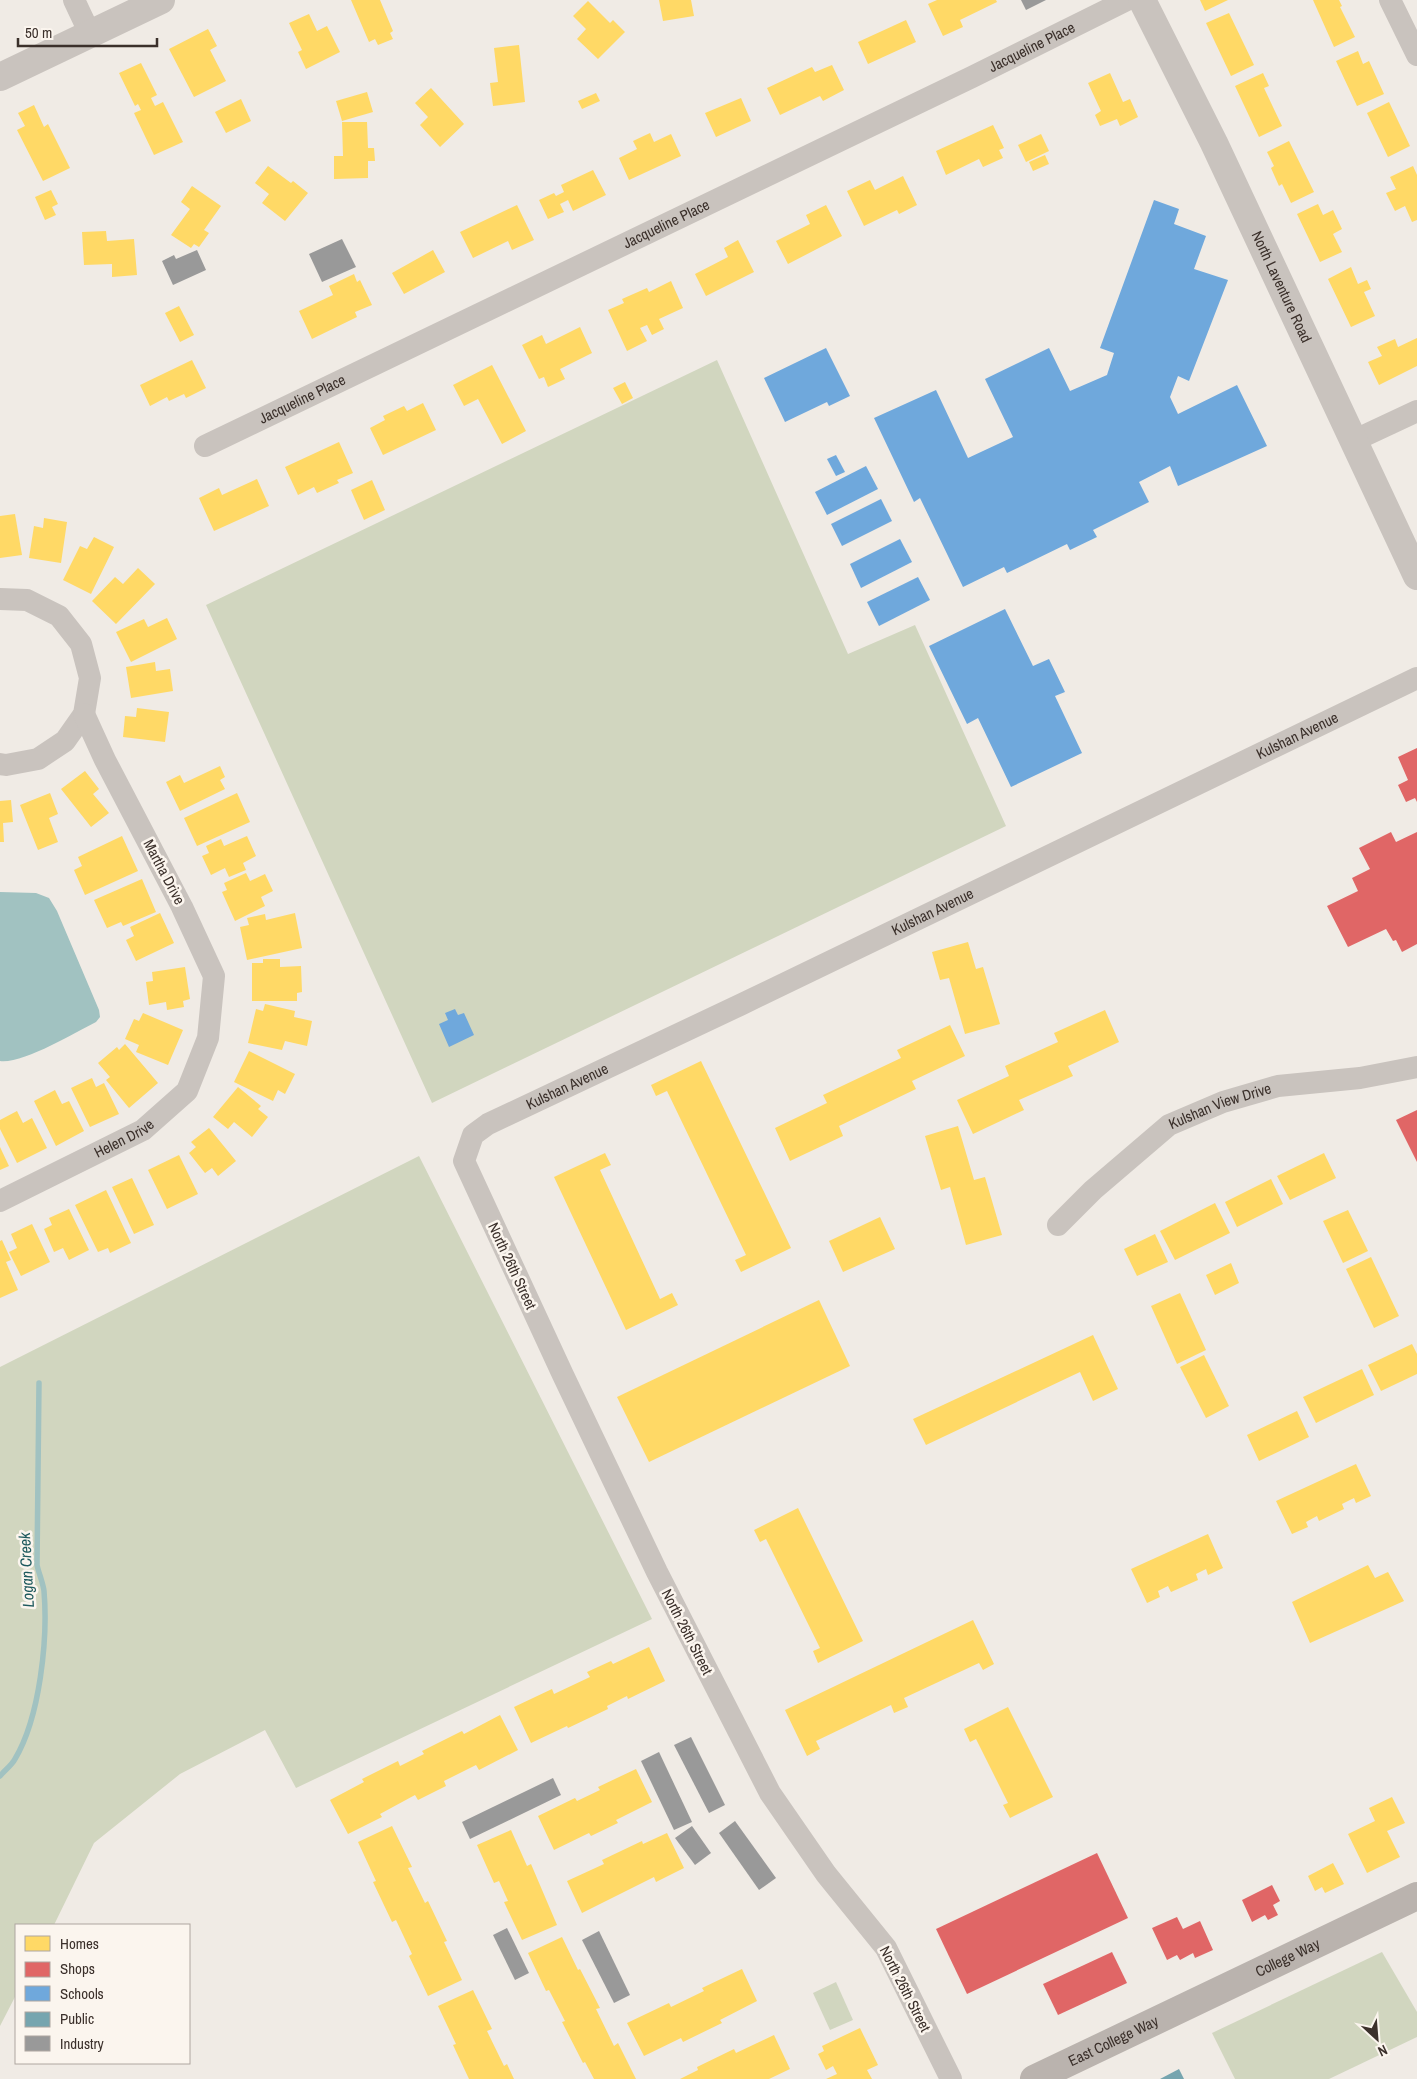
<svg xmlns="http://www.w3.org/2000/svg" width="1417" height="2079" font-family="'Archivo Narrow',sans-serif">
	<rect width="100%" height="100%" fill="#f0ebe5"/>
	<g fill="#d1d6bf">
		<path d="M717,360L848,654L915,625L1006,826L432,1103L206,605Z"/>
		<path d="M419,1156L652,1619L296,1788L265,1730L180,1774L94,1843L54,1925H16V1995L0,2026V1367Z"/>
		<path d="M1382,1952L1417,2012V2037L1329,2079H1235L1212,2033Z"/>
		<path d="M836,1982L853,2020L830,2030L813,1993Z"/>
	</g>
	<path fill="#a1c2c1" d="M0,892L36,893L49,898L57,911L99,1010L100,1017L96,1022C74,1033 23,1064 0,1061Z"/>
	<g fill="#ffd966">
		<path d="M351,0H380L393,31L390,33L393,39L378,45L375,39L369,42Z"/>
		<path d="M659,0H691L694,16L663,21Z"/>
		<path d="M937,0H996L997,2L960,20L963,27L943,36L928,4Z"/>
		<path d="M1200,0H1228L1205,11Z"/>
		<path d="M1313,0H1339L1342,6L1340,7L1355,37L1334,47Z"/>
		<path d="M588,1L610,23L613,20L625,32L598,59L577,39L586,29L573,16Z"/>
		<path d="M1229,13L1254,65L1231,76L1206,23Z"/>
		<path d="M309,14L317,31L327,26L340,52L306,69L298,52L302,50L289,23Z"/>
		<path d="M906,20L916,42L868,64L858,42Z"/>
		<path d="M208,29L217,46L210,50L226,81L194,97L169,49Z"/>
		<path d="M519,45L525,102L493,106L490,83L498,82L494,48Z"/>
		<path d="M1358,51L1363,64L1369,61L1384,94L1357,106L1336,61Z"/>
		<path d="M141,63L157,95L151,98L155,106L163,102L183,142L154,155L134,113L141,110L138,104L135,106L119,73Z"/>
		<path d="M832,65L844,90L823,101L820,96L780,115L767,88L812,67L815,72Z"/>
		<path d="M1110,73L1123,102L1130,99L1138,117L1120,126L1117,119L1100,126L1095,115L1101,111L1088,83Z"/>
		<path d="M1263,73L1269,86L1264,88L1282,126L1259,137L1235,86Z"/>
		<path d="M431,88L464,124L440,147L420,125L428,117L415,103Z"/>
		<path d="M367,92L373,112L342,121L336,101Z"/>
		<path d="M596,93L600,101L582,109L578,101Z"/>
		<path d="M741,98L751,121L716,137L705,113Z"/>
		<path d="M241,99L251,121L226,133L215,112Z"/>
		<path d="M1389,102L1410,146L1388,157L1367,113Z"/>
		<path d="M34,105L44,127L48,124L70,168L43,181L17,130L25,126L18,113Z"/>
		<path d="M342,122H367L368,148H374L375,161H368V178L334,179V156H343Z"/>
		<path d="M993,125L1004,148L999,150L1003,158L983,167L979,159L946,175L936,151Z"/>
		<path d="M650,133L654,142L671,134L681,156L629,180L619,158L637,149L633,141Z"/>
		<path d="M1041,134L1049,151L1026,162L1018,145Z"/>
		<path d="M1289,141L1314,192L1291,203L1282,184L1279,186L1271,168L1274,166L1267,152Z"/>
		<path d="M1045,155L1049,164L1033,171L1029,162Z"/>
		<path d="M268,166L291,183L293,181L308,193L285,221L262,203L269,194L255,183Z"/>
		<path d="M1413,166L1417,175V220L1412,222L1405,206L1395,211L1386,193L1396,189L1390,177Z"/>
		<path d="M593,170L606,195L573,211L568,200L560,204L564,212L548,219L539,200L554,193L556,196L564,192L561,185Z"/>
		<path d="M903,176L917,205L899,214L897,210L864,226L847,191L870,180L875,190Z"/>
		<path d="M192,186L221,206L204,230L209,233L199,247L194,244L191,248L171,235L190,209L181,202Z"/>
		<path d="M51,190L58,204L52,207L56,215L45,220L35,197Z"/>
		<path d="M1318,204L1323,215L1333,210L1342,229L1333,234L1342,252L1320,262L1297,214Z"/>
		<path d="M517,205L534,240L512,250L508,241L473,258L460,232Z"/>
		<path d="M826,205L842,236L788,264L776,241L810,224L806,215Z"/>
		<path d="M106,231L107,241L134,239L137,275L112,277V264L84,265L82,232Z"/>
		<path d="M738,240L754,272L706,296L695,274L728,257L724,248Z"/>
		<path d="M433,250L445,272L404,294L392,273Z"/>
		<path d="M1351,267L1358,284L1367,280L1371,289L1364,292L1375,316L1351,327L1328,279Z"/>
		<path d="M354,274L357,282L360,280L372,305L355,312L357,317L312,339L299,311L333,295L329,286Z"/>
		<path d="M671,281L683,308L659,319L664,329L652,335L647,325L640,328L647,341L627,351L608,310L624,303L622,299L647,288L649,292Z"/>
		<path d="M179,306L194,335L180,342L165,313Z"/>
		<path d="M580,327L592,353L560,369L565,379L548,387L544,377L539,379L522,345L542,335L546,344Z"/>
		<path d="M1417,338V366L1379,385L1368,362L1382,356L1377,347L1395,339L1398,347Z"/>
		<path d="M192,360L206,388L186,398L184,394L169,401L167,397L150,406L140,385Z"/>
		<path d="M492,365L526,431L502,444L478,399L464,406L453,385Z"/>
		<path d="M625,382L633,398L622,404L613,388Z"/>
		<path d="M423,403L436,430L383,455L370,428L385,420L383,416L404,406L407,411Z"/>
		<path d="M339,442L353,473L337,480L339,483L317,493L314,487L298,495L285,467Z"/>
		<path d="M257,479L269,506L214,531L199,498L219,488L222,495Z"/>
		<path d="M372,480L385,510L364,520L351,490Z"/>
		<path d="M15,514L22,555L0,558V516Z"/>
		<path d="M44,518L67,522L61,563L29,558L34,526L43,528Z"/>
		<path d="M94,537L114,547L91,594L63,580L80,546L87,549Z"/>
		<path d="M138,568L155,584L116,624L92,601L115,577L123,584Z"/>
		<path d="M167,618L177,639L131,662L116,632L144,619L148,627Z"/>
		<path d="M155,662L156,671L170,669L173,691L131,698L126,667Z"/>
		<path d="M137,708L169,712L165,742L123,737L125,716L136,717Z"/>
		<path d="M220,766L225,777L220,780L225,789L180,811L166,782L180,775L184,783Z"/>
		<path d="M85,771L99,789L93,794L109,813L91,827L61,789Z"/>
		<path d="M50,793L58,814L49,818L58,842L38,850L20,805Z"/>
		<path d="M237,793L250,822L197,846L184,818Z"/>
		<path d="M11,800L13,822L3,823L4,842H0V801Z"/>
		<path d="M122,836L138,871L85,895L74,870L82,866L78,857Z"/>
		<path d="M247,836L256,856L243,863L246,870L229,877L225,868L211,875L202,856L209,853L206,846L221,839L224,846Z"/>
		<path d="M246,873L250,881L265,874L273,891L261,897L265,906L235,921L222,892L227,890L224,883Z"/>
		<path d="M142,879L156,912L123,926L121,922L107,928L94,900Z"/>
		<path d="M160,913L174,943L136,961L126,940L134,936L130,927Z"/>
		<path d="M295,913L302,948L247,960L240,927L249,925L247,918L265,914L266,920Z"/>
		<path d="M968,942L976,969L983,967L1000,1024L965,1034L949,978L940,980L932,952Z"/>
		<path d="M263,959H280V967L301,966L302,992L297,993V1001H252V963H263Z"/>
		<path d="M185,967L190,999L183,1001L184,1007L167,1010L166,1002L149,1005L146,982L153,981L152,972Z"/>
		<path d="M265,1004L295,1011L294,1017L312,1021L307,1046L285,1041L282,1050L248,1043L256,1009L263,1011Z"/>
		<path d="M1105,1010L1119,1042L1068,1066L1073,1076L1019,1100L1024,1110L973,1134L957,1100L1009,1076L1005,1066L1058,1042L1054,1033Z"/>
		<path d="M143,1013L183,1030L168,1065L136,1052L139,1045L125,1039L134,1019L139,1021Z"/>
		<path d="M950,1025L965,1056L912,1081L916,1089L839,1126L843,1136L790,1161L775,1128L827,1103L823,1095L901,1058L897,1050Z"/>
		<path d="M125,1044L158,1083L129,1108L106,1080L110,1077L98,1063L117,1047L119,1050Z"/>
		<path d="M249,1051L295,1074L285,1094L278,1090L273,1101L234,1082Z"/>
		<path d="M701,1061L791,1248L741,1272L735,1260L746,1255L667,1091L656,1096L651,1085Z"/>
		<path d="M92,1078L96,1087L104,1083L119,1114L90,1127L71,1088Z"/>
		<path d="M238,1087L261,1106L258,1109L268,1117L252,1137L234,1122L228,1129L213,1117Z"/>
		<path d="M55,1090L62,1104L69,1101L84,1131L56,1146L34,1101Z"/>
		<path d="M17,1111L23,1123L32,1118L47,1148L17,1163L0,1129V1120Z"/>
		<path d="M958,1126L974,1180L985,1177L1002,1235L966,1245L950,1187L941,1190L925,1136Z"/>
		<path d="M209,1128L236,1161L218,1176L212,1168L205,1173L189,1153L196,1147L191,1142Z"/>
		<path d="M0,1147L9,1166L0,1170Z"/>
		<path d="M605,1153L611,1165L600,1170L660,1299L672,1293L678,1305L626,1330L554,1177Z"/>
		<path d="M1324,1153L1336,1178L1290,1200L1277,1176Z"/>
		<path d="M179,1155L198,1194L167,1209L148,1170Z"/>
		<path d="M132,1178L154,1225L134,1234L112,1187Z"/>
		<path d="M1271,1179L1283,1204L1237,1227L1225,1202Z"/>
		<path d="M106,1190L131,1243L110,1253L108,1248L98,1252L75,1205Z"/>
		<path d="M1215,1203L1230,1233L1175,1260L1160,1231Z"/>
		<path d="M69,1209L89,1250L69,1260L63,1248L54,1252L44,1229L52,1225L49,1218Z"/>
		<path d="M1348,1210L1368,1251L1343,1263L1323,1221Z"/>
		<path d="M880,1217L895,1249L843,1272L829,1241Z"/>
		<path d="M32,1224L50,1262L21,1276L9,1252L17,1248L11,1234Z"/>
		<path d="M1155,1234L1168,1262L1137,1276L1124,1249Z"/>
		<path d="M2,1240L11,1260L6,1262L18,1290L0,1298V1241Z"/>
		<path d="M1371,1257L1399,1316L1374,1328L1346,1269Z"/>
		<path d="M1231,1263L1239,1283L1215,1295L1206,1275Z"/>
		<path d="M1180,1293L1206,1350L1177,1364L1151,1306Z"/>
		<path d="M819,1300L850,1366L649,1462L617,1397Z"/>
		<path d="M1093,1335L1118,1389L1093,1401L1080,1372L926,1445L913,1419Z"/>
		<path d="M1412,1344L1417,1354V1374L1381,1391L1368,1365Z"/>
		<path d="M1204,1355L1229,1406L1206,1418L1180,1367Z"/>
		<path d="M1362,1369L1374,1395L1316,1423L1303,1397Z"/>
		<path d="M1297,1411L1309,1437L1259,1461L1247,1435Z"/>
		<path d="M1356,1464L1371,1496L1356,1503L1354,1498L1342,1504L1344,1509L1319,1521L1317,1516L1306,1522L1308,1527L1292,1534L1276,1501Z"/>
		<path d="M798,1508L863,1641L818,1663L813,1651L820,1648L766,1539L760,1542L754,1530Z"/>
		<path d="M1208,1534L1223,1568L1208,1575L1206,1569L1196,1574L1198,1580L1171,1592L1168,1586L1158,1591L1160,1597L1147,1603L1131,1569Z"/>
		<path d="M1368,1565L1375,1578L1388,1572L1404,1601L1310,1643L1292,1602Z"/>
		<path d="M973,1620L994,1664L983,1670L979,1663L904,1698L908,1707L894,1713L891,1705L816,1741L820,1749L807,1756L785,1710Z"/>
		<path d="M649,1647L665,1681L628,1699L627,1696L607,1706L608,1709L568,1728L567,1726L531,1743L514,1707L552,1689L554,1694L590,1677L587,1672L611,1661L613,1664Z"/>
		<path d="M1008,1707L1053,1797L1010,1818L1003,1805L1008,1803L976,1739L970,1742L964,1729Z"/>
		<path d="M500,1715L518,1750L479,1770L476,1765L444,1781L446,1786L418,1800L415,1795L380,1814L382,1817L348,1834L330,1800L364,1782L362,1779L398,1761L400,1766L424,1754L422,1751L462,1731L464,1734Z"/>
		<path d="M636,1769L652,1802L616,1820L618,1823L591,1836L589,1833L554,1850L538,1816L575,1798L577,1801L600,1790L598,1787Z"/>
		<path d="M1392,1797L1405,1823L1387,1831L1400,1857L1367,1873L1348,1834L1375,1821L1369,1808Z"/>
		<path d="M392,1826L412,1867L408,1868L425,1903L428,1901L447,1941L444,1942L462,1980L428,1996L409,1956L412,1954L396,1920L392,1922L373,1882L376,1881L358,1842Z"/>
		<path d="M511,1830L527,1866L531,1864L557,1925L522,1940L504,1902L508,1901L499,1881L494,1883L477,1845Z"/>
		<path d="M667,1833L684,1868L656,1882L654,1877L582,1913L567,1881L604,1864L602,1860L642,1841L643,1844Z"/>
		<path d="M1333,1863L1344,1884L1325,1893L1322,1887L1315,1891L1308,1876Z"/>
		<path d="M562,1937L578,1970L580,1969L600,2008L596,2009L614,2046L618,2043L636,2079H594L585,2062L583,2063L562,2022L565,2021L549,1990L546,1991L528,1953Z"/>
		<path d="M742,1969L757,2001L720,2020L722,2023L683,2042L681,2038L644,2056L627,2023L669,2003L671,2007L704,1991L702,1988Z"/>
		<path d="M473,1990L492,2029L487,2031L504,2066L507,2064L514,2079H469L453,2045L456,2044L438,2006Z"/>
		<path d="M860,2028L878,2065L867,2070L872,2079H826L837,2074L833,2066L826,2070L818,2054L824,2051L822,2046Z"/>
		<path d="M774,2035L790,2069L769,2079H680L698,2070L697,2067L734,2049L736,2053Z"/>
	</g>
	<g fill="#e06666">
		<path d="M1417,748V802L1415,798L1406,802L1398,785L1408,780L1398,757Z"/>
		<path d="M1391,832L1396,842L1417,832V944L1402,952L1396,940L1393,941L1386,929L1348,947L1327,906L1358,891L1352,878L1370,869L1359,848Z"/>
		<path d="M1417,1110V1162L1396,1120Z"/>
		<path d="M1097,1853L1128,1918L967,1994L936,1929Z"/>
		<path d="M1272,1885L1280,1901L1273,1905L1278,1915L1268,1920L1265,1915L1252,1922L1242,1900Z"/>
		<path d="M1177,1917L1183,1929L1200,1921L1213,1950L1195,1958L1193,1953L1180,1960L1177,1955L1167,1960L1152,1928Z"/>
		<path d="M1112,1952L1127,1983L1058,2015L1043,1984Z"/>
	</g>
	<g fill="#6fa8dc">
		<path d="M1154,200L1179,209L1174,224L1206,236L1194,269L1228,280L1189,381L1178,376L1170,397L1178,414L1237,385L1267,446L1178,486L1170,466L1139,482L1149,502L1093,530L1097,537L1070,550L1067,544L1007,573L1004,567L963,587L920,498L914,502L874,418L936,390L968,458L1013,437L985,379L1049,348L1070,391L1107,375L1114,353L1100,348Z"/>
		<path d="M826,348L850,396L829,406L827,402L785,422L764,378Z"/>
		<path d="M836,455L845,472L836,476L827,459Z"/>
		<path d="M866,466L878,489L827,515L815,492Z"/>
		<path d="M881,499L892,521L842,546L831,524Z"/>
		<path d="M900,539L912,562L861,588L850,564Z"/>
		<path d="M918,577L930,600L879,626L867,602Z"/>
		<path d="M1005,609L1033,666L1049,659L1065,692L1055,696L1082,753L1011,787L978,718L967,724L929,646Z"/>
		<path d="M455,1009L458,1015L464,1013L474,1035L449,1047L439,1024L448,1020L445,1013Z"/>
	</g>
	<path fill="#76a5af" d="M1179,2069L1184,2079H1160Z"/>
	<g fill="#999">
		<path d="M1021,0H1046L1026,10Z"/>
		<path d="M342,239L356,267L322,282L309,254Z"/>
		<path d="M197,250L206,270L173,285L162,261L174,255L176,259Z"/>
		<path d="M691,1737L725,1805L709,1813L674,1745Z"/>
		<path d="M659,1752L692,1822L674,1830L641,1761Z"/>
		<path d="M553,1778L561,1795L470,1839L462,1822Z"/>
		<path d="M735,1821L776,1878L759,1890L719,1833Z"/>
		<path d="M692,1826L711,1853L695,1865L675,1838Z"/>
		<path d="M507,1928L529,1973L515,1980L493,1935Z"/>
		<path d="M599,1931L630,1995L614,2003L582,1940Z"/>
	</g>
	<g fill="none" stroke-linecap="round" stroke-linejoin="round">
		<path stroke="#a1c2c1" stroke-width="5.5" d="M0,1776C5,1770 12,1765 15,1759C40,1717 48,1639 44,1591C43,1583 39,1574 37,1565L39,1383"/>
		<g stroke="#c9c3be" stroke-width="22">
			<path d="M74,0L90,34"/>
			<path d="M1390,0L1417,55"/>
			<path d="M1353,441L1417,411"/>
			<path id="s1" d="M205,446L972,77L1127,0"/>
			<path d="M0,599L27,600L59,616L81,644L90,678L84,714L65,741L38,759L6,765L0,764"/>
			<path id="s2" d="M0,1201L143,1130L187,1091L208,1038L214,976L182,907L105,760L84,714"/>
			<path id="s3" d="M1058,1225L1093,1190L1169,1125L1223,1102L1278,1086L1360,1078L1417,1067"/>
			<path id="s4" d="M951,2079L886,1948L826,1874L770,1793L657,1572L563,1375L464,1161L473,1135L488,1124L740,1005L1417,678"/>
		</g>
		<g stroke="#c9c3be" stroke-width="28">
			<path id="s5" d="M1142,0L1214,143L1417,576"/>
			<path d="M0,77L161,0"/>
		</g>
		<path stroke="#bab3ae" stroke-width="28" id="s6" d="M1034,2079L1417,1896"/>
	</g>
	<g text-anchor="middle" stroke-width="5" stroke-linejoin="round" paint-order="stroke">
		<g font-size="15" fill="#3b302b" stroke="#fbf5ee">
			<text dy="5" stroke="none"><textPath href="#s1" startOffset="918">Jacqueline Place</textPath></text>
			<text dy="5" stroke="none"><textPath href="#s1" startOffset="512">Jacqueline Place</textPath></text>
			<text dy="5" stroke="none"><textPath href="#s5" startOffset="319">North Laventure Road</textPath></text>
			<text dy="5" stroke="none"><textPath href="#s1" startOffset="108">Jacqueline Place</textPath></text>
			<text dy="5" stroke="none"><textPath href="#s4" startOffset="1986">Kulshan Avenue</textPath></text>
			<text transform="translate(164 872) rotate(62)" y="5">Martha Drive</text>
			<text dy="5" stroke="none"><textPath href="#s4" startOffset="1581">Kulshan Avenue</textPath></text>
			<text dy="5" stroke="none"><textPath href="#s4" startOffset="1176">Kulshan Avenue</textPath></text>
			<text dy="5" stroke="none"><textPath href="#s3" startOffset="204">Kulshan View Drive</textPath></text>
			<text dy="5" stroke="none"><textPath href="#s2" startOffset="139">Helen Drive</textPath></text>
			<text transform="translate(512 1266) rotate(65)" y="5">North 26th Street</text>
			<text transform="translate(687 1632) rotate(63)" y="5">North 26th Street</text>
			<text dy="5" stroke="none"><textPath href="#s6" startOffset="281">College Way</textPath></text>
			<text transform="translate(905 1989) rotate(63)" y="5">North 26th Street</text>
			<text dy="5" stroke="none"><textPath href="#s6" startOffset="88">East College Way</textPath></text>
		</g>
		<g font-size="16" font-style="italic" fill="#1f5a5e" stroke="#fbf5ee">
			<text transform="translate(26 1570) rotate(-93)" y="6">Logan Creek</text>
		</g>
	</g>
	<rect x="15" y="1924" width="175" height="140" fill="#fbf5ee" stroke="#aea6a0"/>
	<rect x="25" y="1936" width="25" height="15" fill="#ffd966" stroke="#aea6a0"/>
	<text x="60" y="1949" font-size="15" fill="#3b302b">Homes</text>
	<rect x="25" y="1962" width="25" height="15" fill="#e06666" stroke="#aea6a0"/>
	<text x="60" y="1974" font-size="15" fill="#3b302b">Shops</text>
	<rect x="25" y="1986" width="25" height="15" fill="#6fa8dc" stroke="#aea6a0"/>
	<text x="60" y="1999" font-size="15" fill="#3b302b">Schools</text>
	<rect x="25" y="2012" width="25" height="15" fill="#76a5af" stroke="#aea6a0"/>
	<text x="60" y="2024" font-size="15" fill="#3b302b">Public</text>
	<rect x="25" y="2036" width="25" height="15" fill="#999999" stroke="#aea6a0"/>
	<text x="60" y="2049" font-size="15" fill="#3b302b">Industry</text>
	<g transform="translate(1377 2039) rotate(154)" stroke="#fbf5ee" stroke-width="4" paint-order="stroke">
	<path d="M0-4L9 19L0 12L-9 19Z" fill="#3b302b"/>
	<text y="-8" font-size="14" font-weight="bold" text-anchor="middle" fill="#3b302b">N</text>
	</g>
	<path d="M18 38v8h139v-8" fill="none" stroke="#3b302b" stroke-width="2.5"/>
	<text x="25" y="38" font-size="15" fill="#3b302b" stroke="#fbf5ee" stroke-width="4" paint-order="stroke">50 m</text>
</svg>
